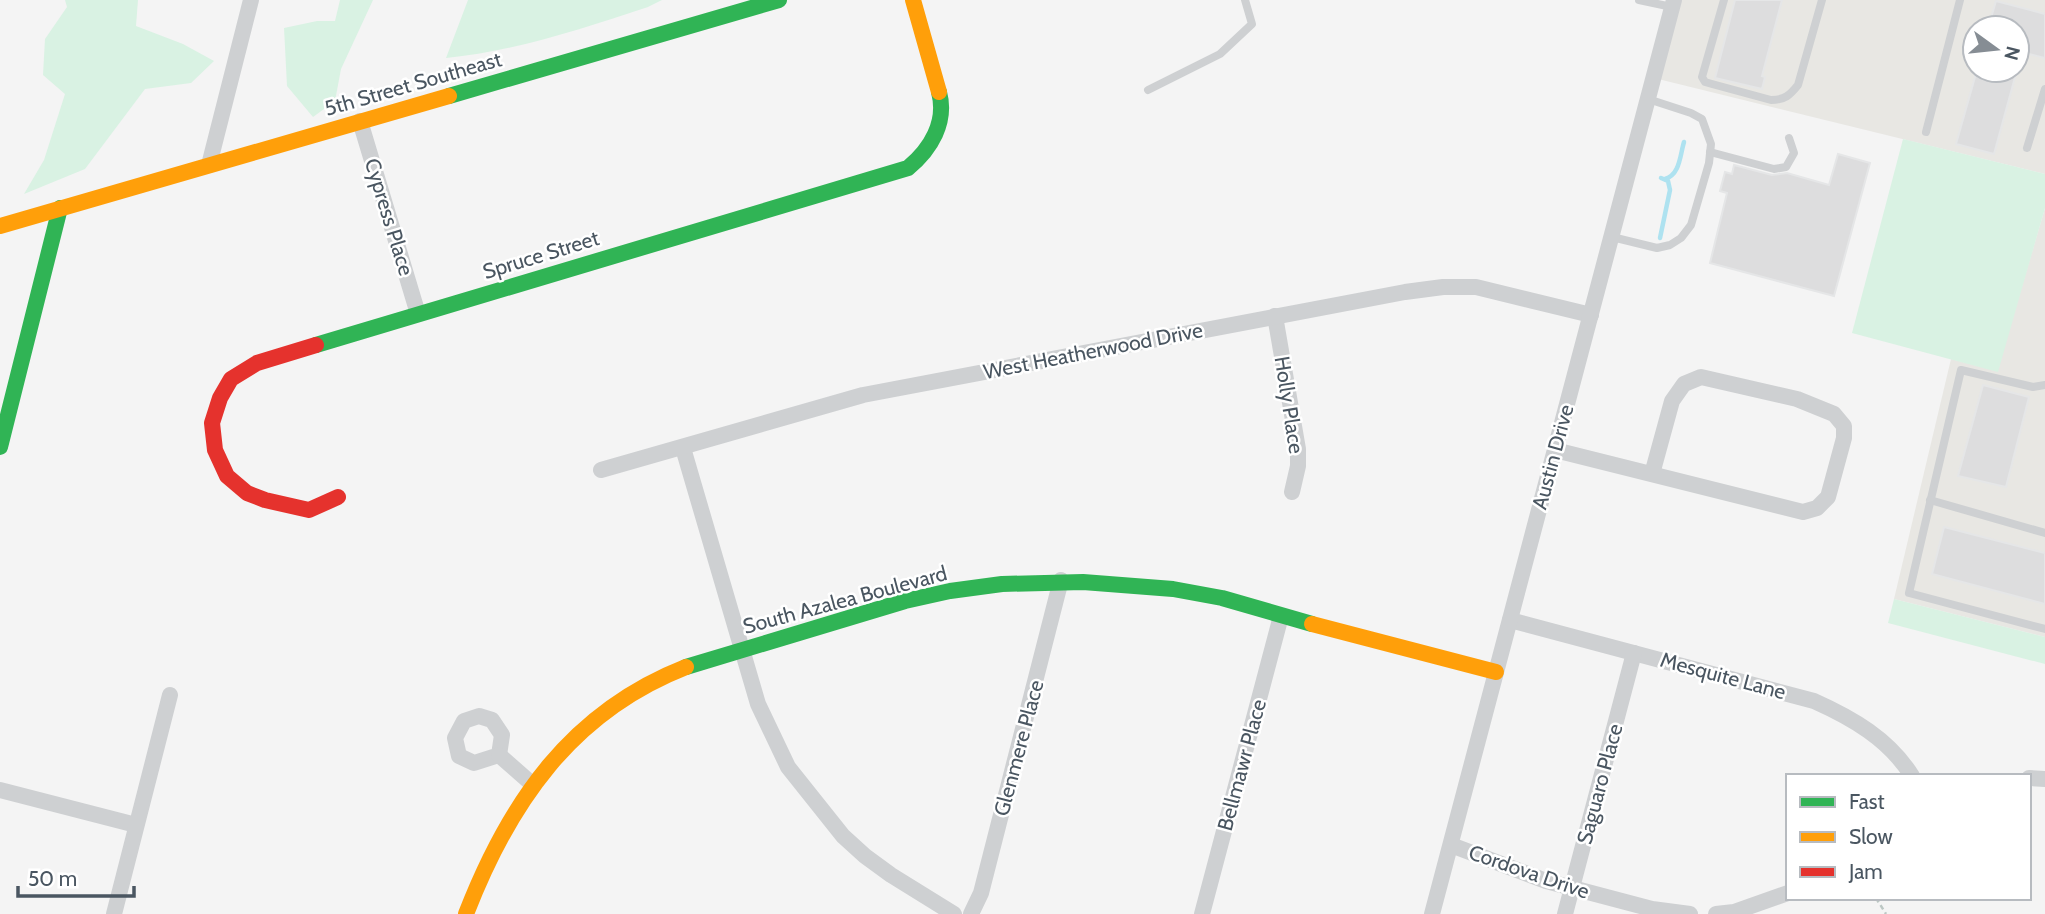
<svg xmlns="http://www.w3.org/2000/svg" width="2045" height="914" font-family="Cabin,sans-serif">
	<rect width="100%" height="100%" fill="#f4f4f4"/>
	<g fill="#e8e7e3" fill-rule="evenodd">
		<path d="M1674,0H2045V174L1654,78ZM1975,28H2017V70H1975Z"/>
		<path d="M2045,208V637L1894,599L1951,359L1997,371Z"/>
	</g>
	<g fill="#d9f2e3">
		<path d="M65,0H138L136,26L183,44L214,61L191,83L145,89L85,169L24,194L44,160L65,94L43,75L45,39L67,7Z"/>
		<path d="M340,0H373L341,69L335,101L313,117L287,86L284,28L317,21H335Z"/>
		<path d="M468,0H662L648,7C581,29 516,51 446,58Z"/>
		<path d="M1903,139L2045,174V208L1998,372L1852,333Z"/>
		<path d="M1894,599L2045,637V664L1888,623Z"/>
	</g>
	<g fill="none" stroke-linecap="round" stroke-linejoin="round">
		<g stroke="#aee2f0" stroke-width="4.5">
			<path d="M1665,179C1680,175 1680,155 1684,142"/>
			<path d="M1660,238L1670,190L1668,181L1661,178"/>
		</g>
	</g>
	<g fill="#ddddde" stroke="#e5e6e7" stroke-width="2">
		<path d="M1735,0H1782L1762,76L1765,77L1762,89L1715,78Z"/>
		<path d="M1996,1L2045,14V58L2017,51V28H1988Z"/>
		<path d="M1977,70H2017L1994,154L1956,144Z"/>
		<path d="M1838,154L1870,163L1834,296L1710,263L1727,193L1720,191L1725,172L1732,174L1734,165L1772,175L1787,173L1829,185Z"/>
		<path d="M1983,385L2029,397L2006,487L1958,476Z"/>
		<path d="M1944,527L2045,553V604L1932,574Z"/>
	</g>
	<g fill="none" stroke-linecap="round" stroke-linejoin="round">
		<path stroke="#bcc7c4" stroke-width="2.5" stroke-dasharray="5 3.5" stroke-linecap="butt" d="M1876,898L1886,914"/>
		<g stroke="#ced0d2" stroke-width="8">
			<path d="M1639,0L1672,7"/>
			<path d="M1724,0L1702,77L1705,82L1712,84L1771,100C1785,100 1790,95 1798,85L1822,0"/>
			<path d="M1148,90L1220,54L1252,24L1245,0"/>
			<path d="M1926,132L1960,0"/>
			<path d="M2027,148L2045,89"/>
			<path d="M1710,152L1774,169L1786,167L1794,153L1789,138"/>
			<path d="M1612,237L1657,248L1670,245L1681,238L1691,225L1709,163L1711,144L1702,119L1691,113L1648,99"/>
			<path d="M2045,385L2033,387L1961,370L1909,593L2045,629"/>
			<path d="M1930,500L2045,533"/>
		</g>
		<g stroke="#ced0d2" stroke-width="16">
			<path d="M360,121L418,314"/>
			<path d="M209,165L251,0"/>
			<path d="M1275,316L1298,449V466L1292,492"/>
			<path d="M683,448L758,704L788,767L843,836L865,856L891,875L954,914"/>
			<path d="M1555,450L1803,512L1817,508L1828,497L1844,438V426L1834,414L1797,399L1701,377L1684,384L1672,401L1652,474"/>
			<path d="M601,470L863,395L1405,292L1443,287H1476L1591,315"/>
			<path d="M1510,620L1814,701C1852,718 1889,739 1912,776"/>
			<path d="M479,716L492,720L502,735L499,755L474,763L459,756L455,738L464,721Z"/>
			<path d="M499,755L532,784"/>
			<path d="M2029,778L2045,779"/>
			<path d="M0,790L136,825"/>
			<path d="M1451,845L1546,881L1652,909L1690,914"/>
			<path d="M114,914L170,695"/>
			<path d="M971,914L981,893L1061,580"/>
			<path d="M1202,914L1281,616"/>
			<path d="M1432,914L1674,0"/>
			<path d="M1565,914L1634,653"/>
			<path d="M1716,914L1734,912L1788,893"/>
		</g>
		<g stroke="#30b455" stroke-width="16">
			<path d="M449,96L779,0"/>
			<path d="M316,345L908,168C931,149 947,122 939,92"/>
			<path d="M0,447L60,208"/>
			<path d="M686,667L905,601L950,591L1002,584L1083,582L1173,589L1222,598L1312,624"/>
		</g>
		<g stroke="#ff9f0a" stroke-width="16">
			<path d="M913,0L939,92"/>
			<path d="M0,226L449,96"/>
			<path d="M1312,624L1496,672"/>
			<path d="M466,914C509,803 571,712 686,667"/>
		</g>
		<path stroke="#e5322d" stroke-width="16" d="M316,345L257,363L231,379L220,398L212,423L215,450L227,476L247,493L265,500L309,510L338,497"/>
	</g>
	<g text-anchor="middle" stroke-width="5" stroke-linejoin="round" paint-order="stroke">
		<g font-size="21" fill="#4a5661" stroke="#fff">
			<text transform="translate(413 84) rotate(-16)" y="7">5th Street Southeast</text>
			<text transform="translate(389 217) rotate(73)" y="7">Cypress Place</text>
			<text transform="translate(541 255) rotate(-17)" y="7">Spruce Street</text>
			<text transform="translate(1093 351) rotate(-11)" y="7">West Heatherwood Drive</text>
			<text transform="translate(1289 405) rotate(81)" y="7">Holly Place</text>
			<text transform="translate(1553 457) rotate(-75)" y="7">Austin Drive</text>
			<text transform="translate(845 600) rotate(-15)" y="7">South Azalea Boulevard</text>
			<text transform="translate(1723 676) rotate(15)" y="7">Mesquite Lane</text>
			<text transform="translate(1019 748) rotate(-75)" y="7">Glenmere Place</text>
			<text transform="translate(1242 765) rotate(-75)" y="7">Bellmawr Place</text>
			<text transform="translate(1600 784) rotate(-75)" y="7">Saguaro Place</text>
			<text transform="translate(1529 872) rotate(19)" y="7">Cordova Drive</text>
		</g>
	</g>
	<rect x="1786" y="774" width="245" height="126" fill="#ffffff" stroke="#b7bbc0" stroke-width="2"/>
	<rect x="1800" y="797" width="35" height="10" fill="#30b455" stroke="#b7bbc0" stroke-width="2"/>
	<text x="1849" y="809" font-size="21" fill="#4a5661">Fast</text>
	<rect x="1800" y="832" width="35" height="10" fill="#ff9f0a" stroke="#b7bbc0" stroke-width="2"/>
	<text x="1849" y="844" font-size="21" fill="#4a5661">Slow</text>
	<rect x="1800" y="867" width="35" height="10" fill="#e5322d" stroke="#b7bbc0" stroke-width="2"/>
	<text x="1849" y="879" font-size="21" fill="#4a5661">Jam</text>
	<g transform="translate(1996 49) rotate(105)"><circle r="33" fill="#ffffff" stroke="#b7bbc0" stroke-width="2"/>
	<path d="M0-5L12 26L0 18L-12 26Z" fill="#868d94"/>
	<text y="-10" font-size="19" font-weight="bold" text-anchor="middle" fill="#4a5661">N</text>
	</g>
	<path d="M18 886v10h116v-10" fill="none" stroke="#4a5661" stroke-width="3.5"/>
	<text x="28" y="886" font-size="21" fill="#4a5661" stroke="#ffffff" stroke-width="5" paint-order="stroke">50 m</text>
</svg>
